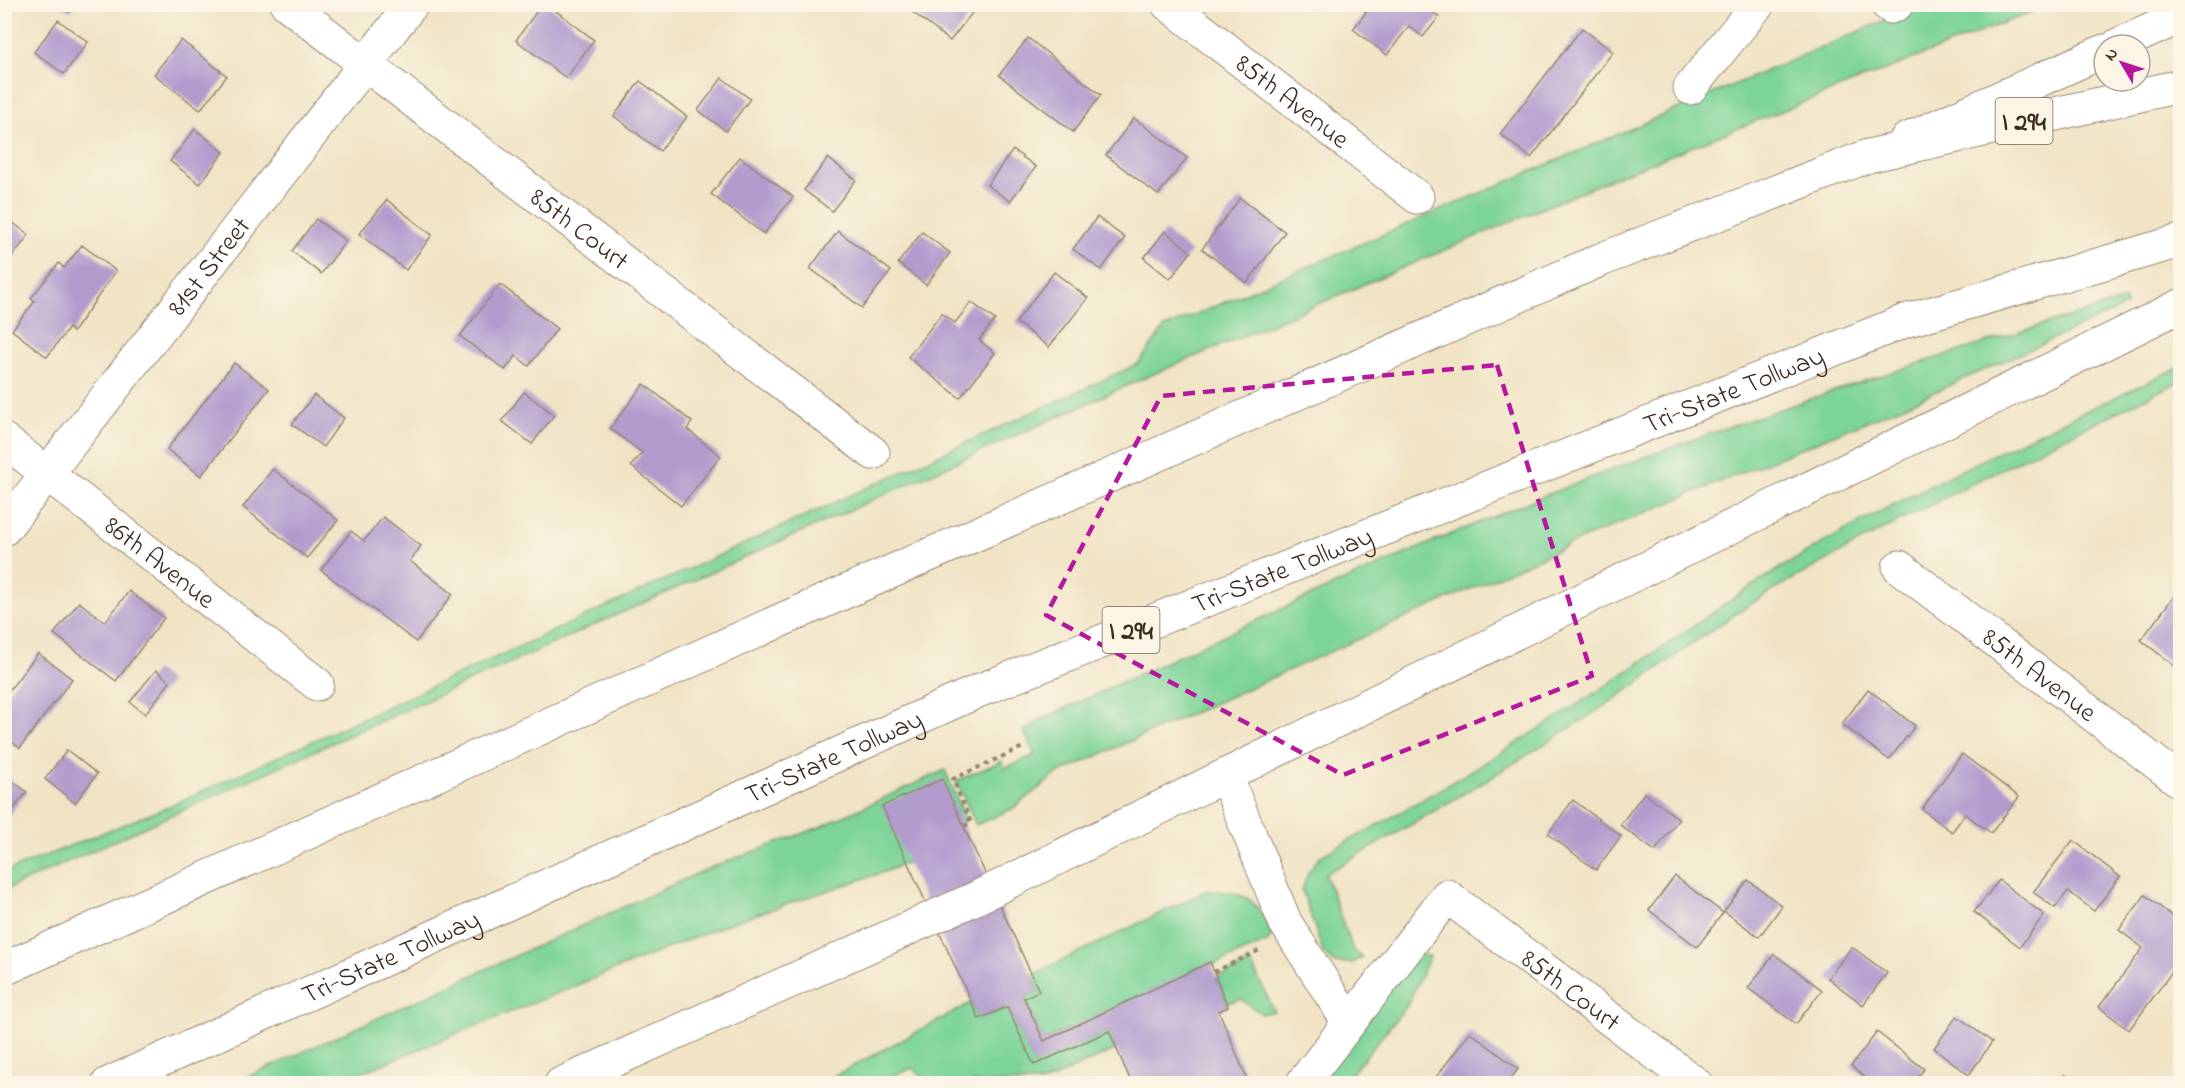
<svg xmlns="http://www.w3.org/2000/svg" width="2185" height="1088" font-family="'Indie Flower',sans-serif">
	<rect width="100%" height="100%" fill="#fcf5e5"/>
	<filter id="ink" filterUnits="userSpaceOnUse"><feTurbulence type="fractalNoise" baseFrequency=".0167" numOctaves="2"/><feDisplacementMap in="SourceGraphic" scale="12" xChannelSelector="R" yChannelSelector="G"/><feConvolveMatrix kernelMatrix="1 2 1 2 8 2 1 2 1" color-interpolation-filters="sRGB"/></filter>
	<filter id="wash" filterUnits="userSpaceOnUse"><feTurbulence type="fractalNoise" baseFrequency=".008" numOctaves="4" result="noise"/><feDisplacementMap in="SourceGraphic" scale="24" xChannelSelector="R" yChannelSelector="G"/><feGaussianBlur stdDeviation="1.35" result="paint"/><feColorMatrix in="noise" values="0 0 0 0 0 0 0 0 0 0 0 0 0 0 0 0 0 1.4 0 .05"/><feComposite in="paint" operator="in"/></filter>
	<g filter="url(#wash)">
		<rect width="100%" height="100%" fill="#f0e4c5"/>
		<g fill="#7dd499" stroke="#5c7f5c" stroke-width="1.5">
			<path d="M1921,5H2049L1618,176L1135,382L5,890V872L170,806L1138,364L1164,328Z"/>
			<path d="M2125,300L2126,306L1906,405L1591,535L1057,774L1012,809L976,825L956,781L1002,761L1005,768L1035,755L1024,731L1042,719C1221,637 1399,552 1582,481C1760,412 1942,355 2125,300Z"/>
			<path d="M2180,367V381C2044,448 1906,514 1774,590C1715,624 1663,667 1606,705C1515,765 1420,820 1325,874L1353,950L1362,957L1352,963H1335L1324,954L1302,890L1309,871L1319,857C1418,804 1516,746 1610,683C1664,647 1716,609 1771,574C1901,494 2042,431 2180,367Z"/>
			<path d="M945,770L966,820L908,862L887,871L730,923L336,1083L232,1084L712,867L820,827Z"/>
			<path d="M1206,891C1245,891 1258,898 1272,935L1267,942L1211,966L1210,963L1044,1041L1024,998L1039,991L1032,975Z"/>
			<path d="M1414,955L1430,956L1408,1004L1344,1083L1316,1084Z"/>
			<path d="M1251,963L1274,1011L1262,1014L1240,999L1227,1003L1217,978Z"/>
			<path d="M971,1003L979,1019L1007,1007L1034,1064L1109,1031L1116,1049L1043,1083H932L912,1068L877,1083L819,1084Z"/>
		</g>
		<g id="blocks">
			<g fill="#b29cce">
				<path d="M60,4H76L70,12Z"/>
				<path d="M542,4H547L594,40L566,78L516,40Z"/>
				<path d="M902,4H979L950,41Z"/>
				<path d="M1357,4H1422L1439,17L1423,37L1409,26L1387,55L1353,29L1366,12Z"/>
				<path d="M58,20L88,42L64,74L34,52Z"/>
				<path d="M1582,28L1613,52L1531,158L1500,134Z"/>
				<path d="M1028,38L1101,95L1073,132L999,75Z"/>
				<path d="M181,40L227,76L200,110L154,74Z"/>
				<path d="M722,78L750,99L726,131L698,110Z"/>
				<path d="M640,81L687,117L660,151L614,116Z"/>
				<path d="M1134,118L1187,158L1158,195L1106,155Z"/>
				<path d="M195,129L224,152L200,184L170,161Z"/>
				<path d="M1013,150L1036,167L1010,201L987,185Z"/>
				<path d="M740,157L793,197L764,234L711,194Z"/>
				<path d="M828,158L856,180L832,211L804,190Z"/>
				<path d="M1240,198L1285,232L1247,283L1202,249Z"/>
				<path d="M387,200L432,235L406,270L359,234Z"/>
				<path d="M4,216L29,235L4,267Z"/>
				<path d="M1097,217L1125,238L1101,270L1073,249Z"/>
				<path d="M316,219L346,241L321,274L292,251Z"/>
				<path d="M838,231L891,271L862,308L810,268Z"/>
				<path d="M1165,231L1191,252L1170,279L1144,258Z"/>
				<path d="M922,232L950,253L926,285L898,263Z"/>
				<path d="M82,245L116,271L73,332L69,328L47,357L12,330L35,301L31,298L59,263L64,268Z"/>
				<path d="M1054,272L1088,298L1049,347L1016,322Z"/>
				<path d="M500,284L557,329L529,366L516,356L505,370L460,336Z"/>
				<path d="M971,302L995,320L979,340L995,353L960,398L908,357L942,313L955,323Z"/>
				<path d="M234,363L269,389L201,476L167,449Z"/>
				<path d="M644,384L692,422L687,429L721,456L681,506L631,466L642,453L610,428Z"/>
				<path d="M524,392L554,415L532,444L502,421Z"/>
				<path d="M314,395L344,418L323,447L292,424Z"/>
				<path d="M273,469L338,520L307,558L243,507Z"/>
				<path d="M383,517L421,546L410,561L453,594L416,642L321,570L351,531L364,541Z"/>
				<path d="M2180,588V670L2141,640Z"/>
				<path d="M129,591L164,618L116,681L54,634L79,602L105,622Z"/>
				<path d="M38,653L72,679L20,748L4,736V697Z"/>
				<path d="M156,670L170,682L145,714L130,702Z"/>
				<path d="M1868,689L1915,726L1889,760L1842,724Z"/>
				<path d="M67,750L97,774L75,803L45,779Z"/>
				<path d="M1962,754L2019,797L1991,833L1965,814L1952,832L1922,809Z"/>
				<path d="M4,775L27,792L4,821Z"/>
				<path d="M942,779L1039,991L1024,998L1044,1041L1210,962L1228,1007L1219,1011L1249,1084H1132L1109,1031L1034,1065L1007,1007L979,1019L882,806Z"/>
				<path d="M1644,793L1679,819L1655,851L1620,825Z"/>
				<path d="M1573,800L1621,836L1596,870L1548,834Z"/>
				<path d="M2073,840L2120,877L2094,911L2068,891L2055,908L2033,892Z"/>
				<path d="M1675,876L1723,913L1697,947L1649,910Z"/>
				<path d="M1748,880L1782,906L1759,937L1724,911Z"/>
				<path d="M1999,880L2044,915L2020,947L1974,912Z"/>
				<path d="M2145,895L2180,922V961L2129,1030L2099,1007L2143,948L2119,930Z"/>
				<path d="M1852,947L1887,973L1863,1005L1828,978Z"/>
				<path d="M1774,954L1822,990L1796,1024L1748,988Z"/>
				<path d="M1957,1016L1992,1042L1969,1075L1934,1048Z"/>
				<path d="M1470,1032L1518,1069L1507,1084H1431Z"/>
				<path d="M1877,1032L1924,1069L1913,1084H1873L1851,1066Z"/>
				<path d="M2065,1074L2077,1084H2057Z"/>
			</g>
		</g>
	</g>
	<g filter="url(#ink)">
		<use href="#blocks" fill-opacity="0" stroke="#968772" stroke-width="1.5"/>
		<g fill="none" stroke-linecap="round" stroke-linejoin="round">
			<defs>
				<g id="minor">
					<path id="s1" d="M287,4L873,453"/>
					<path id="s2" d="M1168,4L1417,197"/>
					<path d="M1887,4L1891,7L1897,4"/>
					<path d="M2118,45L2180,17"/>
					<path d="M1690,88L1758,4"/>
					<path d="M1906,140L2104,51"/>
					<path id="s3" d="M4,440L317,684"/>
					<path id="s4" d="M4,529L412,4"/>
					<path id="s5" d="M1899,567L2180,781"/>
					<path d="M1226,776L1285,922L1349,1023"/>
					<path d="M561,1084L974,899L2180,306"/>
					<path id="s6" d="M1302,1084L1447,896L1696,1084"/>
				</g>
				<g id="highway">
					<path d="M4,969L779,621L1600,260L1868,156L2180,86"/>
					<path id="s7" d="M108,1084L978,691L1905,321L2180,241"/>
				</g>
			</defs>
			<use href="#minor" stroke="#968772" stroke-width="35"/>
			<use href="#highway" stroke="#968772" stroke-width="35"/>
			<g stroke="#968772" stroke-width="4" stroke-dasharray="4.5 4.5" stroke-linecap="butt">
				<path d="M964,826L971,823L953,779L1025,746"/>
				<path d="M1214,972L1262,949"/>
			</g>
			<use href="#minor" stroke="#fff" stroke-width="33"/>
			<use href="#highway" stroke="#fff" stroke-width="33"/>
		</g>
	</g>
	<path fill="none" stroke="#b5179e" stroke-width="4.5" stroke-dasharray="12 8" stroke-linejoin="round" d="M1497,365L1592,676L1343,775L1046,615L1161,396Z"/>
	<g text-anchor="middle" stroke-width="4.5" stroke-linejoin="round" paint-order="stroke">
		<g fill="#fcf5e5" stroke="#75675a" stroke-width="1.5">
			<rect x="1995.5" y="98" width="57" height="46" rx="4.5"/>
			<rect x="1102.5" y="607" width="57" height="46" rx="4.5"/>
		</g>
		<g font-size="26" font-weight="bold" fill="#3b2a1e">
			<text x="2024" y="130">I 294</text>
			<text x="1131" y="639">I 294</text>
		</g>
		<g font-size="27" fill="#3b2a1e" stroke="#fcf5e5">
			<text dy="9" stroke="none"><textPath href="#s2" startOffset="158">85th Avenue</textPath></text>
			<text dy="9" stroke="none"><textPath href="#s1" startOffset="369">85th Court</textPath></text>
			<text dy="9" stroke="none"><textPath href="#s4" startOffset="333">81st Street</textPath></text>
			<text dy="9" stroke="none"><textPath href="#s7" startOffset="1768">Tri-State Tollway</textPath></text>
			<text dy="9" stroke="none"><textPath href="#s3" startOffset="198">86th Avenue</textPath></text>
			<text dy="9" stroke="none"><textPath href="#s7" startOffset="1282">Tri-State Tollway</textPath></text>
			<text dy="9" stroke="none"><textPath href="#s5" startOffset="177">85th Avenue</textPath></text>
			<text dy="9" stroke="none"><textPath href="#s7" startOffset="796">Tri-State Tollway</textPath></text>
			<text dy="9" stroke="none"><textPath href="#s7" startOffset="310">Tri-State Tollway</textPath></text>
			<text dy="9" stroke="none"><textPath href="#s6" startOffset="393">85th Court</textPath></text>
		</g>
	</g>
	<rect width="2185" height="1088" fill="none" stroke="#fcf5e5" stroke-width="24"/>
	<g transform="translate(2122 63) rotate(309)"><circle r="28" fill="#fcf5e5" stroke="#afa495" stroke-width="1.5"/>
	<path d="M0-4.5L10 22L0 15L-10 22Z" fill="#b5179e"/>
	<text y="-9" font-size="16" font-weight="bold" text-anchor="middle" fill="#3b2a1e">N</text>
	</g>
</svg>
